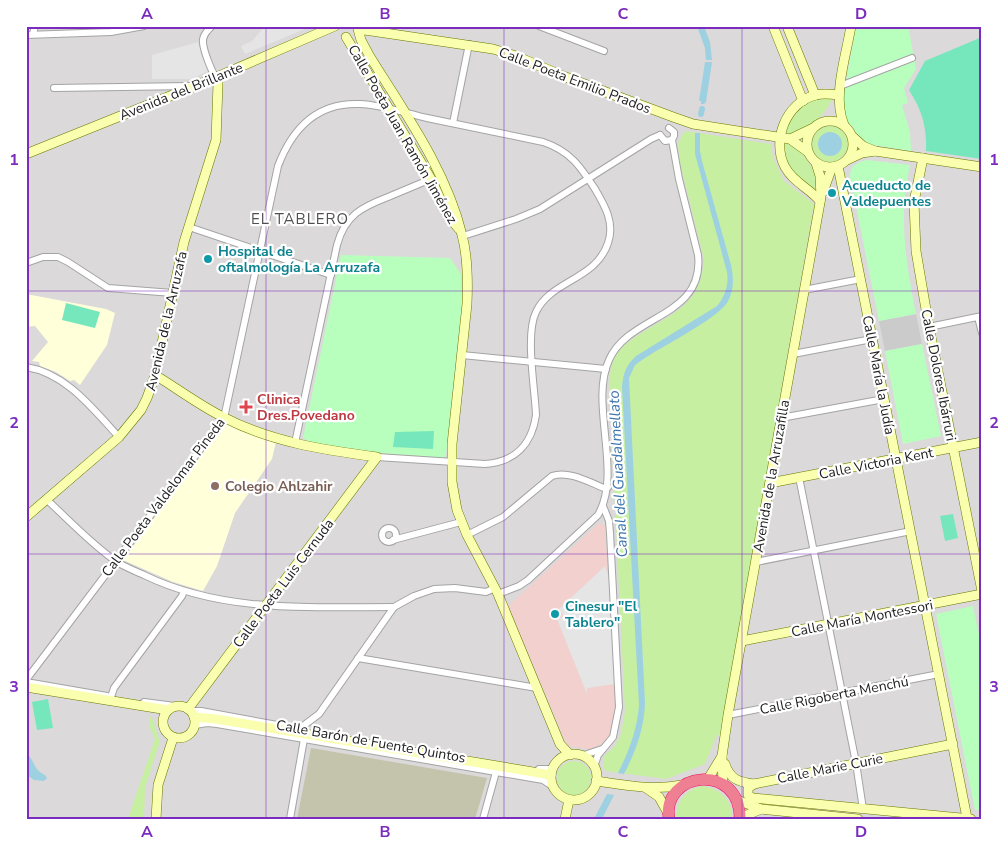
<svg xmlns="http://www.w3.org/2000/svg" width="1008" height="845" font-family="'Nunito Sans',sans-serif">
	<rect width="100%" height="100%" fill="#efeae1"/>
	<rect fill="#dbd9d9" x="26" y="26" width="956" height="793"/>
	<path fill="#f2d0ce" d="M599,523L605,525L617,714L607,740L592,750L567,746L508,606Z"/>
	<g fill="#ffffda">
		<path d="M26,294L106,309L115,313L107,345L80,385L74,380L70,381L56,372L40,366L39,362L32,361L48,342L35,326L26,327Z"/>
		<path d="M225,422L276,442L272,459L235,513L217,566L203,591L173,582L123,560Z"/>
	</g>
	<path fill="#cbcbcb" d="M916,314L922,344L885,351L879,321Z"/>
	<path fill="#c4c4ac" d="M311,748L487,778L475,819H297Z"/>
	<g fill="#c7efa1">
		<path d="M822,97L832,99C827,113 804,136 787,134L785,130C794,110 802,104 822,97Z"/>
		<circle cx="830" cy="144" r="18"/>
		<path d="M686,131L771,144L773,158L784,181L814,204L721,733L716,737L705,764L666,779L606,771L603,767V757L615,746L621,734L625,711L609,384C610,373 611,363 617,354C623,345 632,339 640,334C675,312 701,304 704,259L680,163L678,144L682,135Z"/>
		<path d="M788,141L798,147L814,171L817,186L816,192L805,185L787,164L783,144Z"/>
		<path d="M150,716C154,719 156,733 160,741L145,788L144,819H128L155,739L150,728Z"/>
		<circle cx="574" cy="778" r="17"/>
		<path d="M702,786C719,788 734,800 731,819H676C676,801 685,790 702,786Z"/>
	</g>
	<g fill="#b8ffbe">
		<path d="M856,26H908L916,69L904,88L908,103L902,105L910,132L911,151L866,144L859,140L853,127L845,121L841,108Z"/>
		<path d="M867,160L910,165C898,215 906,264 916,314L879,321L850,176C850,165 858,162 867,160Z"/>
		<path d="M341,255L450,258L461,274L462,303L446,455L444,458L378,453L309,442L303,438Z"/>
		<path d="M922,344L941,436L903,444L885,351Z"/>
		<path d="M973,606L982,649V810H975L936,614Z"/>
	</g>
	<g fill="#76e7bc">
		<path d="M982,37V159L926,151C927,127 922,110 909,90L925,61Z"/>
		<path d="M66,303L100,312L95,328L62,320Z"/>
		<path d="M434,431L433,449L393,447L395,432Z"/>
		<path d="M953,514L958,538L945,541L940,516Z"/>
		<path d="M48,699L53,728L37,730L32,702Z"/>
	</g>
	<g fill="#e5e5e5">
		<path d="M265,26H312L245,54L241,46L252,41Z"/>
		<path d="M198,42L208,71L191,79H152V55Z"/>
		<path d="M605,566L609,578L615,684L587,688V694L557,619L564,616L559,609Z"/>
	</g>
	<g fill="#9dd1e1">
		<path d="M697,26H704L710,42L712,60H706L705,48Z"/>
		<path d="M705,62H712L706,102L704,104H701V101H699Z"/>
		<circle cx="830" cy="144" r="12"/>
		<path d="M695,133H700V151L702,161L731,265C734,279 734,291 727,303C715,320 661,347 642,360L635,365L629,378L645,703C644,729 636,751 624,774L618,773C629,751 637,730 639,705L622,387C623,374 626,365 636,356L717,306C725,297 729,284 727,272L695,154Z"/>
		<path d="M26,756H29C36,764 33,769 45,775L47,778L44,781L34,780L26,774Z"/>
		<path d="M607,794L614,795L602,819H594Z"/>
	</g>
	<g fill="none" stroke-linecap="round" stroke-linejoin="round">
		<path stroke="#9dd1e1" stroke-width="6" d="M701,114L702,109"/>
		<defs>
			<g id="street">
				<path d="M212,26C207,31 202,36 203,43C204,52 211,70 216,78"/>
				<path d="M539,26L604,51"/>
				<path d="M33,34L35,26"/>
				<path d="M26,35L111,32L144,26"/>
				<path d="M840,86L912,58"/>
				<path d="M54,88L190,86"/>
				<path d="M453,123L469,44"/>
				<path d="M660,135L665,141L672,140"/>
				<path d="M189,227L331,275"/>
				<path d="M463,236L516,219L540,209L651,139L660,135"/>
				<path d="M26,263L43,257H58L68,262L108,288L173,293"/>
				<path d="M804,290L861,279"/>
				<path d="M978,317L982,333"/>
				<path d="M929,327L982,316"/>
				<path d="M793,354L872,339"/>
				<path d="M462,355L606,369"/>
				<path d="M26,367C66,373 93,409 119,437"/>
				<path d="M781,418L884,399"/>
				<path d="M295,443L337,245C345,215 362,207 388,197C402,191 417,185 431,179"/>
				<path d="M799,477L856,763L863,809"/>
				<path d="M46,499C69,520 91,544 117,562C125,567 135,571 144,575C222,613 310,607 394,607"/>
				<circle cx="389" cy="535" r="7"/>
				<path d="M467,535L503,517L552,476C568,470 589,482 604,488L608,487"/>
				<path d="M393,540L461,522"/>
				<path d="M756,562L911,531"/>
				<path d="M498,594L519,586L528,580L598,515C623,472 589,404 609,360C629,314 705,318 698,255L679,179L672,140L674,136V132L669,128"/>
				<path d="M358,658L537,688"/>
				<path d="M26,680L224,418L278,166C292,129 317,102 360,104C382,105 405,113 427,118C465,126 504,134 543,142C570,151 580,166 595,189C605,206 615,223 608,243C596,280 551,280 536,312C525,334 535,389 536,415C532,444 515,462 485,464L377,457"/>
				<path d="M26,682L107,696"/>
				<path d="M111,697L114,688L182,596L184,591"/>
				<path d="M144,702L175,706"/>
				<path d="M190,711H201L283,726"/>
				<path d="M728,715L939,674"/>
				<path d="M195,725L207,723L217,724L496,772L543,780L552,786"/>
				<path d="M299,729L319,714L394,607L414,596L434,589L455,588L486,592L495,588"/>
				<path d="M581,756L602,749"/>
				<path d="M594,767L598,755L613,737L619,707L610,533L609,521L603,506"/>
				<path d="M539,769H553"/>
				<path d="M290,819L304,739"/>
				<path d="M483,819L496,772"/>
			</g>
			<g id="secondary">
				<path d="M773,26L803,101"/>
				<path d="M787,26L815,95"/>
				<path d="M346,37L431,179L448,216L459,229"/>
				<circle cx="830" cy="144" r="23"/>
				<path d="M844,125C832,96 846,57 851,26"/>
				<path d="M853,137L863,146L875,151"/>
				<path d="M790,139L813,128"/>
				<path d="M26,154L205,82L335,26"/>
				<path d="M923,158L914,202L916,251L929,327L982,591"/>
				<path d="M847,160L862,153L875,151L982,167"/>
				<path d="M838,166L967,818"/>
				<path d="M823,192L832,167"/>
				<path d="M820,201C809,188 793,182 785,167C771,141 786,102 816,95C823,93 831,94 839,95"/>
				<path d="M155,375C178,389 199,405 223,417C271,442 324,450 377,457L188,709"/>
				<path d="M770,483L982,442"/>
				<path d="M26,517L119,437L141,410L147,398L155,375L184,242L216,140L218,84L216,78"/>
				<path d="M742,641L982,594"/>
				<path d="M26,687L168,710"/>
				<circle cx="179" cy="722" r="16"/>
				<path d="M194,717L216,719L551,775"/>
				<circle cx="574" cy="777" r="23"/>
				<path d="M570,755L560,744L498,594L467,535L457,510L452,482V444L467,304C468,281 468,257 462,235C446,169 404,112 369,55L361,40L358,29L493,49L516,56L563,76L673,117L693,124L790,139L808,152"/>
				<path d="M725,764C730,779 738,782 754,784L953,744"/>
				<path d="M708,779L722,756"/>
				<path d="M596,781C625,785 653,791 682,785"/>
				<path d="M723,784L722,756L728,715L821,197L820,176L816,163"/>
				<path d="M754,784L748,788V795L753,798L971,819"/>
				<path d="M646,788L659,797L668,813"/>
				<path d="M737,800L761,809L858,819"/>
				<path d="M740,818L761,809"/>
				<path d="M156,819L158,785L173,738"/>
				<path d="M565,819L569,800"/>
			</g>
			<path id="highway" d="M669,819C661,772 740,761 740,819"/>
		</defs>
		<use href="#street" stroke="#a4a4a4" stroke-width="8"/>
		<use href="#secondary" stroke="#697700" stroke-width="10"/>
		<use href="#highway" stroke="#e9125b" stroke-width="12"/>
		<use href="#street" stroke="#fff" stroke-width="6"/>
		<use href="#secondary" stroke="#faffaf" stroke-width="9"/>
		<use href="#highway" stroke="#ef8094" stroke-width="11"/>
	</g>
	<path fill="none" stroke="#7b2cbf" stroke-width="1" stroke-opacity="0.55" d="M266,26V819M504,26V819M742,26V819M26,291H982M26,554H982"/>
	<g fill="#0f9aa8" stroke="#fff" stroke-width="2">
		<circle cx="832" cy="193" r="5"/>
		<circle cx="208" cy="259" r="5"/>
		<circle cx="555" cy="614" r="5"/>
	</g>
	<path fill="#e0444e" stroke="#fff" stroke-width="2" d="M243.5 399.5h5v5h5v5h-5v5h-5v-5h-5v-5h5z"/>
	<circle fill="#8d6e63" stroke="#fff" stroke-width="2" cx="215" cy="486" r="5"/>
	<g text-anchor="middle" stroke-width="4.5" stroke-linejoin="round" paint-order="stroke">
		<g font-size="14" fill="#1d1d1d" stroke="#fff">
			<text transform="translate(575 80) rotate(21)" y="5">Calle Poeta Emilio Prados</text>
			<text transform="translate(181 91) rotate(-22)" y="5">Avenida del Brillante</text>
			<text transform="translate(403 134) rotate(60)" y="5">Calle Poeta Juan Ramón Jiménez</text>
			<text transform="translate(166 321) rotate(-77)" y="5">Avenida de la Arruzafa</text>
			<text transform="translate(879 375) rotate(79)" y="5">Calle María la Judía</text>
			<text transform="translate(939 375) rotate(79)" y="5">Calle Dolores Ibárruri</text>
			<text transform="translate(876 463) rotate(-11)" y="5">Calle Victoria Kent</text>
			<text transform="translate(771 476) rotate(-80)" y="5">Avenida de la Arruzafilla</text>
			<text transform="translate(163 497) rotate(-53)" y="5">Calle Poeta Valdelomar Pineda</text>
			<text transform="translate(283 583) rotate(-53)" y="5">Calle Poeta Luis Cernuda</text>
			<text transform="translate(862 618) rotate(-11)" y="5">Calle María Montessori</text>
			<text transform="translate(834 695) rotate(-11)" y="5">Calle Rigoberta Menchú</text>
			<text transform="translate(371 741) rotate(10)" y="5">Calle Barón de Fuente Quintos</text>
			<text transform="translate(830 768) rotate(-11)" y="5">Calle Marie Curie</text>
		</g>
		<g font-size="14" font-weight="bold" fill="#0d838f" stroke="#fff" text-anchor="start">
			<text x="842" y="190">Acueducto de<tspan x="842" dy="16">Valdepuentes</tspan></text>
			<text x="218" y="256">Hospital de<tspan x="218" dy="16">oftalmología La Arruzafa</tspan></text>
			<text x="565" y="611">Cinesur "El<tspan x="565" dy="16">Tablero"</tspan></text>
		</g>
		<g font-size="14" font-weight="bold" fill="#be3a42" stroke="#fff" text-anchor="start">
			<text x="257" y="404">Clinica<tspan x="257" dy="16">Dres.Povedano</tspan></text>
		</g>
		<g font-size="14" font-weight="bold" fill="#785e54" stroke="#fff" text-anchor="start">
			<text x="225" y="491">Colegio Ahlzahir</text>
		</g>
		<g font-size="15" letter-spacing="1" fill="#505050" stroke="#fff">
			<text x="300" y="224">EL TABLERO</text>
		</g>
		<g font-size="15" font-style="italic" fill="#3e75ad" stroke="#fff">
			<text transform="translate(618 474) rotate(-93)" y="5">Canal del Guadalmellato</text>
		</g>
	</g>
	<rect width="1008" height="845" fill="none" stroke="#ffffff" stroke-width="55"/>
	<rect x="28" y="28" width="952" height="790" fill="none" stroke="#7b2cbf" stroke-width="2"/>
	<g font-size="16" text-anchor="middle" font-weight="bold" fill="#7b2cbf">
		<text x="147" y="19">A</text>
		<text x="385" y="19">B</text>
		<text x="623" y="19">C</text>
		<text x="861" y="19">D</text>
		<text x="14" y="165">1</text>
		<text x="994" y="165">1</text>
		<text x="14" y="428">2</text>
		<text x="994" y="428">2</text>
		<text x="14" y="692">3</text>
		<text x="994" y="692">3</text>
		<text x="147" y="837">A</text>
		<text x="385" y="837">B</text>
		<text x="623" y="837">C</text>
		<text x="861" y="837">D</text>
	</g>
</svg>
